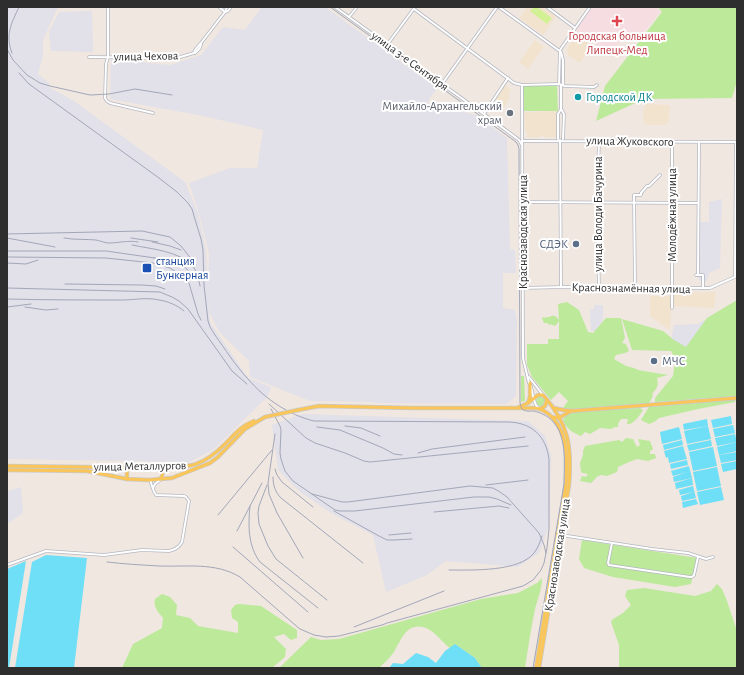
<svg xmlns="http://www.w3.org/2000/svg" width="744" height="675" font-family="'Alegreya Sans',sans-serif">
	<rect width="100%" height="100%" fill="#f0e7e0"/>
	<g fill="#e2e0e8">
		<path d="M7,7H58L43,40V56L38,74L49,83V87L74,101L185,182L198,213L206,250L208,284L209,253L198,210L189,183L230,168H257L263,130L203,116L110,99L111,59L170,65L201,55L223,27L245,30L262,7H325L437,88L427,103L476,115L507,138L510,249L515,250L516,273H503V308L515,310L517,321L516,396L509,402L505,404L376,403L374,402L310,401L250,377L249,361L220,333L210,314L208,288L210,322L248,378L271,387L268,396L213,450L189,462L7,459Z"/>
		<path d="M92,11L93,52L51,51L49,32L59,12Z"/>
		<path d="M722,199L720,268L709,273L707,281L699,280V222H709V202Z"/>
		<path d="M737,302L708,366L671,341L674,325L698,324Z"/>
		<path d="M594,305H603V320L596,331H591L590,309H594Z"/>
		<path d="M302,414L528,421L545,436L551,456L549,526L539,553L518,567L446,561L427,575L386,592L373,535L331,513L300,492L278,470L272,425Z"/>
		<path d="M21,487L23,513L7,524V491Z"/>
	</g>
	<g fill="#f2e3cf">
		<path d="M527,7H542L556,16L543,35L519,18Z"/>
		<path d="M578,33L594,44L580,63L568,55L567,48Z"/>
		<path d="M535,40L544,47L528,69L519,62Z"/>
		<path d="M505,85L511,89L509,92V99L501,112L492,105Z"/>
		<path d="M645,104L670,105L669,121L665,125H645L643,114Z"/>
		<path d="M557,111L556,137H545L544,136H540V137H526H527V132H525L524,112Z"/>
		<path d="M716,292L714,308L674,306V293Z"/>
		<path d="M650,296H672L670,330L650,316Z"/>
	</g>
	<path fill="#f6dde1" d="M591,7H655L660,12L640,37L634,38L626,33L615,48L604,50L575,30Z"/>
	<g fill="#bce99a">
		<path d="M658,7H737V81L732,98L644,99L596,121L605,86L662,12Z"/>
		<path d="M557,84L558,111H524L523,85Z"/>
		<path d="M737,300V396L655,402V398L673,376L675,362L674,357L671,351L632,350L622,319L663,331L674,340L686,347L707,318Z"/>
		<path d="M567,302L579,310L588,332L593,333L606,318H621L625,338L622,343L626,344L629,351L625,353L616,355L614,359L626,366L634,368L638,370L668,375L657,378C659,386 657,388 652,394L653,396L649,403L573,409L563,408L568,401L559,392L551,400L532,377L527,365V344H548V339H559V321L555,326L550,324L549,325L547,323H544L542,318L544,317L545,318L547,317H550L551,316C555,315 557,317 559,320L558,304Z"/>
		<path d="M521,376H524L525,400V401L521,402Z"/>
		<path d="M541,396C544,397 545,400 546,403L542,407C538,406 537,404 536,401L537,397Z"/>
		<path d="M735,400V402L698,409L659,418L654,422L649,424L641,420L649,407Z"/>
		<path d="M640,408L643,410C640,415 635,422 630,424H627L628,419H621L618,424V427H615L611,429L600,428L590,434L585,432L581,436C573,433 565,428 563,419L568,414L574,412Z"/>
		<path d="M626,438L633,439L637,447L640,445L638,439L650,441L653,449L650,451V454H655L656,458L648,461L637,459L629,462L618,467L617,472L607,476L602,475L598,476L591,483L580,481L582,476L586,477L588,474L583,473L581,472L580,463L583,455V451L585,446L619,440L622,442Z"/>
		<path d="M582,540L697,558L691,584L675,587L613,577L584,568L579,559Z"/>
		<path d="M542,578C542,589 538,598 535,609C531,628 528,648 525,668H482L475,658L455,644L450,648C442,642 436,633 428,629C408,620 402,638 394,652C390,658 384,663 379,668H279L311,637L321,640L339,639L481,599L518,593L537,583Z"/>
		<path d="M717,584L722,589L727,601L737,631V668H647L635,667L619,668V645L611,622L613,619L623,613L631,605L625,596L627,590L644,588L695,596L711,591Z"/>
		<path d="M162,594L170,597L177,605L176,615L190,618L198,626L238,633V622L232,618L231,610L235,605L239,604L261,606L297,630V638L291,640L284,634L274,637L286,649L285,657L272,668H122L133,644L162,628L163,618C158,612 153,607 155,599Z"/>
	</g>
	<path fill="#d2f195" d="M534,7H537L552,18L547,24L530,11Z"/>
	<g fill="#6edff7">
		<path d="M731,416L732,424L713,428L711,420Z"/>
		<path d="M707,419L708,426L684,430L683,424Z"/>
		<path d="M733,425L735,433L715,437L713,429Z"/>
		<path d="M708,426L711,439L687,444L684,431Z"/>
		<path d="M679,427L682,439L662,444L660,432Z"/>
		<path d="M735,434L737,442L717,446L715,438Z"/>
		<path d="M682,440L683,445L664,450L663,445Z"/>
		<path d="M711,440L712,446L689,451L687,445Z"/>
		<path d="M737,442V451L719,455L717,447Z"/>
		<path d="M683,446L685,453L679,455L685,453L687,459L669,463L668,457L666,458L664,451Z"/>
		<path d="M713,447L717,466L693,471L689,452Z"/>
		<path d="M737,452V460L721,463L719,455Z"/>
		<path d="M687,460L688,465L671,469L670,464Z"/>
		<path d="M737,461V469L723,472L721,464Z"/>
		<path d="M689,466L692,478L674,482L673,477L687,472L673,476L671,471Z"/>
		<path d="M717,467L721,486L697,491L693,472Z"/>
		<path d="M692,478L693,485L676,489L675,483Z"/>
		<path d="M693,486L696,498L682,501L681,496L694,492L680,495L679,490Z"/>
		<path d="M721,487L724,500L700,505L697,492Z"/>
		<path d="M696,499L698,504L683,508L682,502Z"/>
		<path d="M46,555L87,558L74,668H15L32,562Z"/>
		<path d="M26,561L9,668H7V569Z"/>
		<path d="M455,644L475,658L482,668H389L393,663L403,664L416,653L428,657L436,663L445,651Z"/>
	</g>
	<g fill="none" stroke-linecap="round" stroke-linejoin="round">
		<defs>
			<g id="minor">
				<path d="M108,7V57L106,64L105,98L107,101L110,103L153,113"/>
				<path d="M219,7L225,12L228,11L231,7"/>
				<path d="M335,7L503,128L519,140L522,145"/>
				<path d="M499,7L561,52L563,60V85"/>
				<path d="M547,7L575,28"/>
				<path d="M414,9L514,83L522,85L559,84L565,86L594,87L597,85"/>
				<path d="M349,17L357,7"/>
				<path d="M387,45L415,7"/>
				<path d="M195,53L200,48L201,44"/>
				<path d="M89,57L177,58L194,53L195,50L201,43L225,12L227,7"/>
				<path d="M442,84L497,7"/>
				<path d="M559,84L560,50L590,7"/>
				<path d="M522,85L523,358L529,383"/>
				<path d="M561,109L564,114L563,139"/>
				<path d="M484,114L508,78"/>
				<path d="M558,139V114L561,109V85"/>
				<path d="M560,140L561,287"/>
				<path d="M522,141L737,142"/>
				<path d="M522,202L698,203"/>
				<path d="M696,275H703V288"/>
				<path d="M698,275L699,142"/>
				<path d="M735,276L736,142"/>
				<path d="M523,288L563,287L710,288L737,276"/>
				<path d="M599,288L597,203L599,141"/>
				<path d="M635,288L634,195H641V193L647,186H649L660,175"/>
				<path d="M672,288V141"/>
				<path d="M672,308V289"/>
				<path d="M529,377L543,395"/>
				<path d="M531,387C533,394 533,402 538,408"/>
				<path d="M153,488L155,484L160,480"/>
				<path d="M561,535L652,549L688,553L706,559L713,557"/>
				<path d="M612,543L608,563L609,565L690,577H692L694,575L698,557"/>
				<path d="M7,565L46,551L104,555L142,550L169,551L175,549L179,546L182,542L189,501L186,497L184,496L156,495C153,491 152,485 150,480"/>
			</g>
			<g id="major">
				<path d="M528,403L530,397V383"/>
				<path d="M519,407L528,403L538,395H543C569,424 572,447 569,485L539,668"/>
				<path d="M554,408L563,410L572,411L737,398"/>
				<path d="M540,409L545,406L547,400"/>
				<path d="M298,410L319,406L413,408H534C542,408 548,413 553,418C569,437 567,461 566,484L536,668"/>
				<path d="M552,417C559,420 565,414 571,411"/>
				<path d="M7,466L160,468C190,467 202,467 225,444C234,435 241,426 254,421"/>
				<path d="M160,468C163,472 164,475 160,479"/>
				<path d="M7,470L87,471L127,479L149,480L172,478L210,463L218,457L245,429L265,417"/>
				<path d="M127,479V471L130,467"/>
			</g>
		</defs>
		<use href="#minor" stroke="#b4b8c2" stroke-width="3.5"/>
		<use href="#major" stroke="#c9c9c9" stroke-width="4.5"/>
		<use href="#minor" stroke="#fff" stroke-width="2"/>
		<use href="#major" stroke="#fac65a" stroke-width="3"/>
		<path stroke="#a2a7b9" stroke-width="1" d="M330,7L512,139L516,142L518,145L519,149L520,403C521,405 521,408 522,409C525,412 531,411 534,411C542,413 550,417 555,424C567,439 564,466 564,484L533,668"/>
		<g stroke="#a2a7b9" stroke-width="1">
			<path d="M7,49L13,60L27,75L40,83L50,86L90,95L109,94L135,89L172,95"/>
			<path d="M12,53C5,35 11,24 19,7"/>
			<path d="M19,73L29,84L159,178L177,192L188,203L192,209L194,216L201,239L203,250L204,285L208,321L210,327L215,335C225,349 235,365 248,379C265,399 289,415 314,421L509,422C532,423 546,436 549,459V529L547,548L546,553"/>
			<path d="M7,234L142,231L170,237L181,246L196,265"/>
			<path d="M7,238L55,247"/>
			<path d="M64,238C75,240 86,239 96,240C101,241 105,243 109,243C118,243 129,240 138,242"/>
			<path d="M131,238L158,242"/>
			<path d="M152,242L170,246L181,250"/>
			<path d="M132,245C151,249 179,251 193,266C197,272 199,280 200,286"/>
			<path d="M7,251H106L155,258"/>
			<path d="M7,257L106,258L153,263L170,268L179,274L189,283L198,314L201,320"/>
			<path d="M154,258C166,260 178,261 188,270"/>
			<path d="M7,263L26,264L38,260"/>
			<path d="M65,284L142,285L156,286L165,289"/>
			<path d="M7,288L160,292L172,297L179,301L188,309L232,371L247,384"/>
			<path d="M7,299C45,300 83,300 122,300C134,300 147,297 159,300C167,301 177,305 184,311"/>
			<path d="M7,307L31,304"/>
			<path d="M25,307L46,310L58,309"/>
			<path d="M269,404L306,438L315,443L345,453L364,461L370,462L528,446"/>
			<path d="M271,409L280,426L281,430L280,453L281,459L285,471L293,481L335,510L340,511H355L474,497H489L497,499L511,505"/>
			<path d="M345,426L361,428L380,436"/>
			<path d="M317,427L340,430L383,448L394,454L402,455"/>
			<path d="M275,434L268,483L269,494L277,513L303,558"/>
			<path d="M418,453L432,449L525,437"/>
			<path d="M275,469L277,475L282,482L313,507"/>
			<path d="M273,477C273,485 275,492 281,498L363,563"/>
			<path d="M267,485L259,506L258,513L259,524L268,546L276,559L327,600"/>
			<path d="M486,485L528,480"/>
			<path d="M250,506C248,526 248,546 260,562L318,608"/>
			<path d="M334,511L379,536L387,540H394L412,539"/>
			<path d="M434,512L499,506L509,508"/>
			<path d="M218,515L272,450"/>
			<path d="M237,531L262,483"/>
			<path d="M389,535L411,533"/>
			<path d="M233,547L308,612"/>
			<path d="M107,562C124,564 141,565 159,566C187,567 215,562 240,577L294,624L300,629L314,635L326,637L339,636L382,625L387,623L523,586L533,580L541,570L544,563L546,553L544,545L539,533L507,497L500,492L493,488L470,486L348,502H342L312,494"/>
			<path d="M449,570C472,570 519,572 534,553C538,548 540,542 542,536"/>
			<path d="M354,627L444,591"/>
		</g>
		<defs>
			<path id="major-bridge" d="M265,417L298,410"/>
		</defs>
		<use href="#major-bridge" stroke="#c9c9c9" stroke-width="4.5" stroke-linecap="butt"/>
		<use href="#major-bridge" stroke="#fac65a" stroke-width="3"/>
	</g>
	<path fill="#e0444e" stroke="#fff" stroke-width="1.5" d="M615 15h4v4h4v4h-4v4h-4v-4h-4v-4h4z"/>
	<circle fill="#0f9aa8" stroke="#fff" stroke-width="1.5" cx="578" cy="97" r="4"/>
	<circle fill="#6b7280" stroke="#fff" stroke-width="1.5" cx="510" cy="113" r="4"/>
	<g fill="#5c6f8a" stroke="#fff" stroke-width="1.5">
		<circle cx="576" cy="244" r="4"/>
		<circle cx="654" cy="361" r="4"/>
	</g>
	<rect fill="#1a4fb4" stroke="#fff" stroke-width="1.5" x="142" y="263" width="10" height="10" rx="2"/>
	<g text-anchor="middle" stroke-width="4" stroke-linejoin="round" paint-order="stroke">
		<g font-size="12" fill="#be3a42" stroke="#fff">
			<text x="617" y="40">Городская больница<tspan x="617" dy="14">Липецк-Мед</tspan></text>
		</g>
		<g font-size="12" fill="#2e2e2e" stroke="#fff">
			<text transform="translate(146 56) rotate(-1)" y="4">улица Чехова</text>
			<text transform="translate(410 61) rotate(36)" y="4">улица 3-е Сентября</text>
			<text transform="translate(630 141) rotate(1)" y="4">улица Жуковского</text>
			<text transform="translate(598 214) rotate(-90)" y="4">улица Володи Бачурина</text>
			<text transform="translate(672 215) rotate(-90)" y="4">Молодёжная улица</text>
			<text transform="translate(523 232) rotate(-90)" y="4">Краснозаводская улица</text>
			<text transform="translate(631 288) rotate(1)" y="4">Краснознамённая улица</text>
			<text transform="translate(140 466) rotate(-1)" y="4">улица Металлургов</text>
			<text transform="translate(557 555) rotate(-81)" y="4">Краснозаводская улица</text>
		</g>
		<g font-size="12" fill="#0d838f" stroke="#fff" text-anchor="start">
			<text x="586" y="101">Городской ДК</text>
		</g>
		<g font-size="12" fill="#5b616d" stroke="#fff" text-anchor="end">
			<text x="502" y="110">Михайло-Архангельский<tspan x="502" dy="14">храм</tspan></text>
		</g>
		<g font-size="12" fill="#4e5e75" stroke="#fff" text-anchor="end">
			<text x="568" y="248">СДЭК</text>
			<text x="662" y="365" text-anchor="start">МЧС</text>
		</g>
		<g font-size="12" fill="#164399" stroke="#fff" text-anchor="start">
			<text x="156" y="265">станция<tspan x="156" dy="14">Бункерная</tspan></text>
		</g>
	</g>
	<rect width="744" height="675" fill="none" stroke="#2e2e2e" stroke-width="16"/>
</svg>
